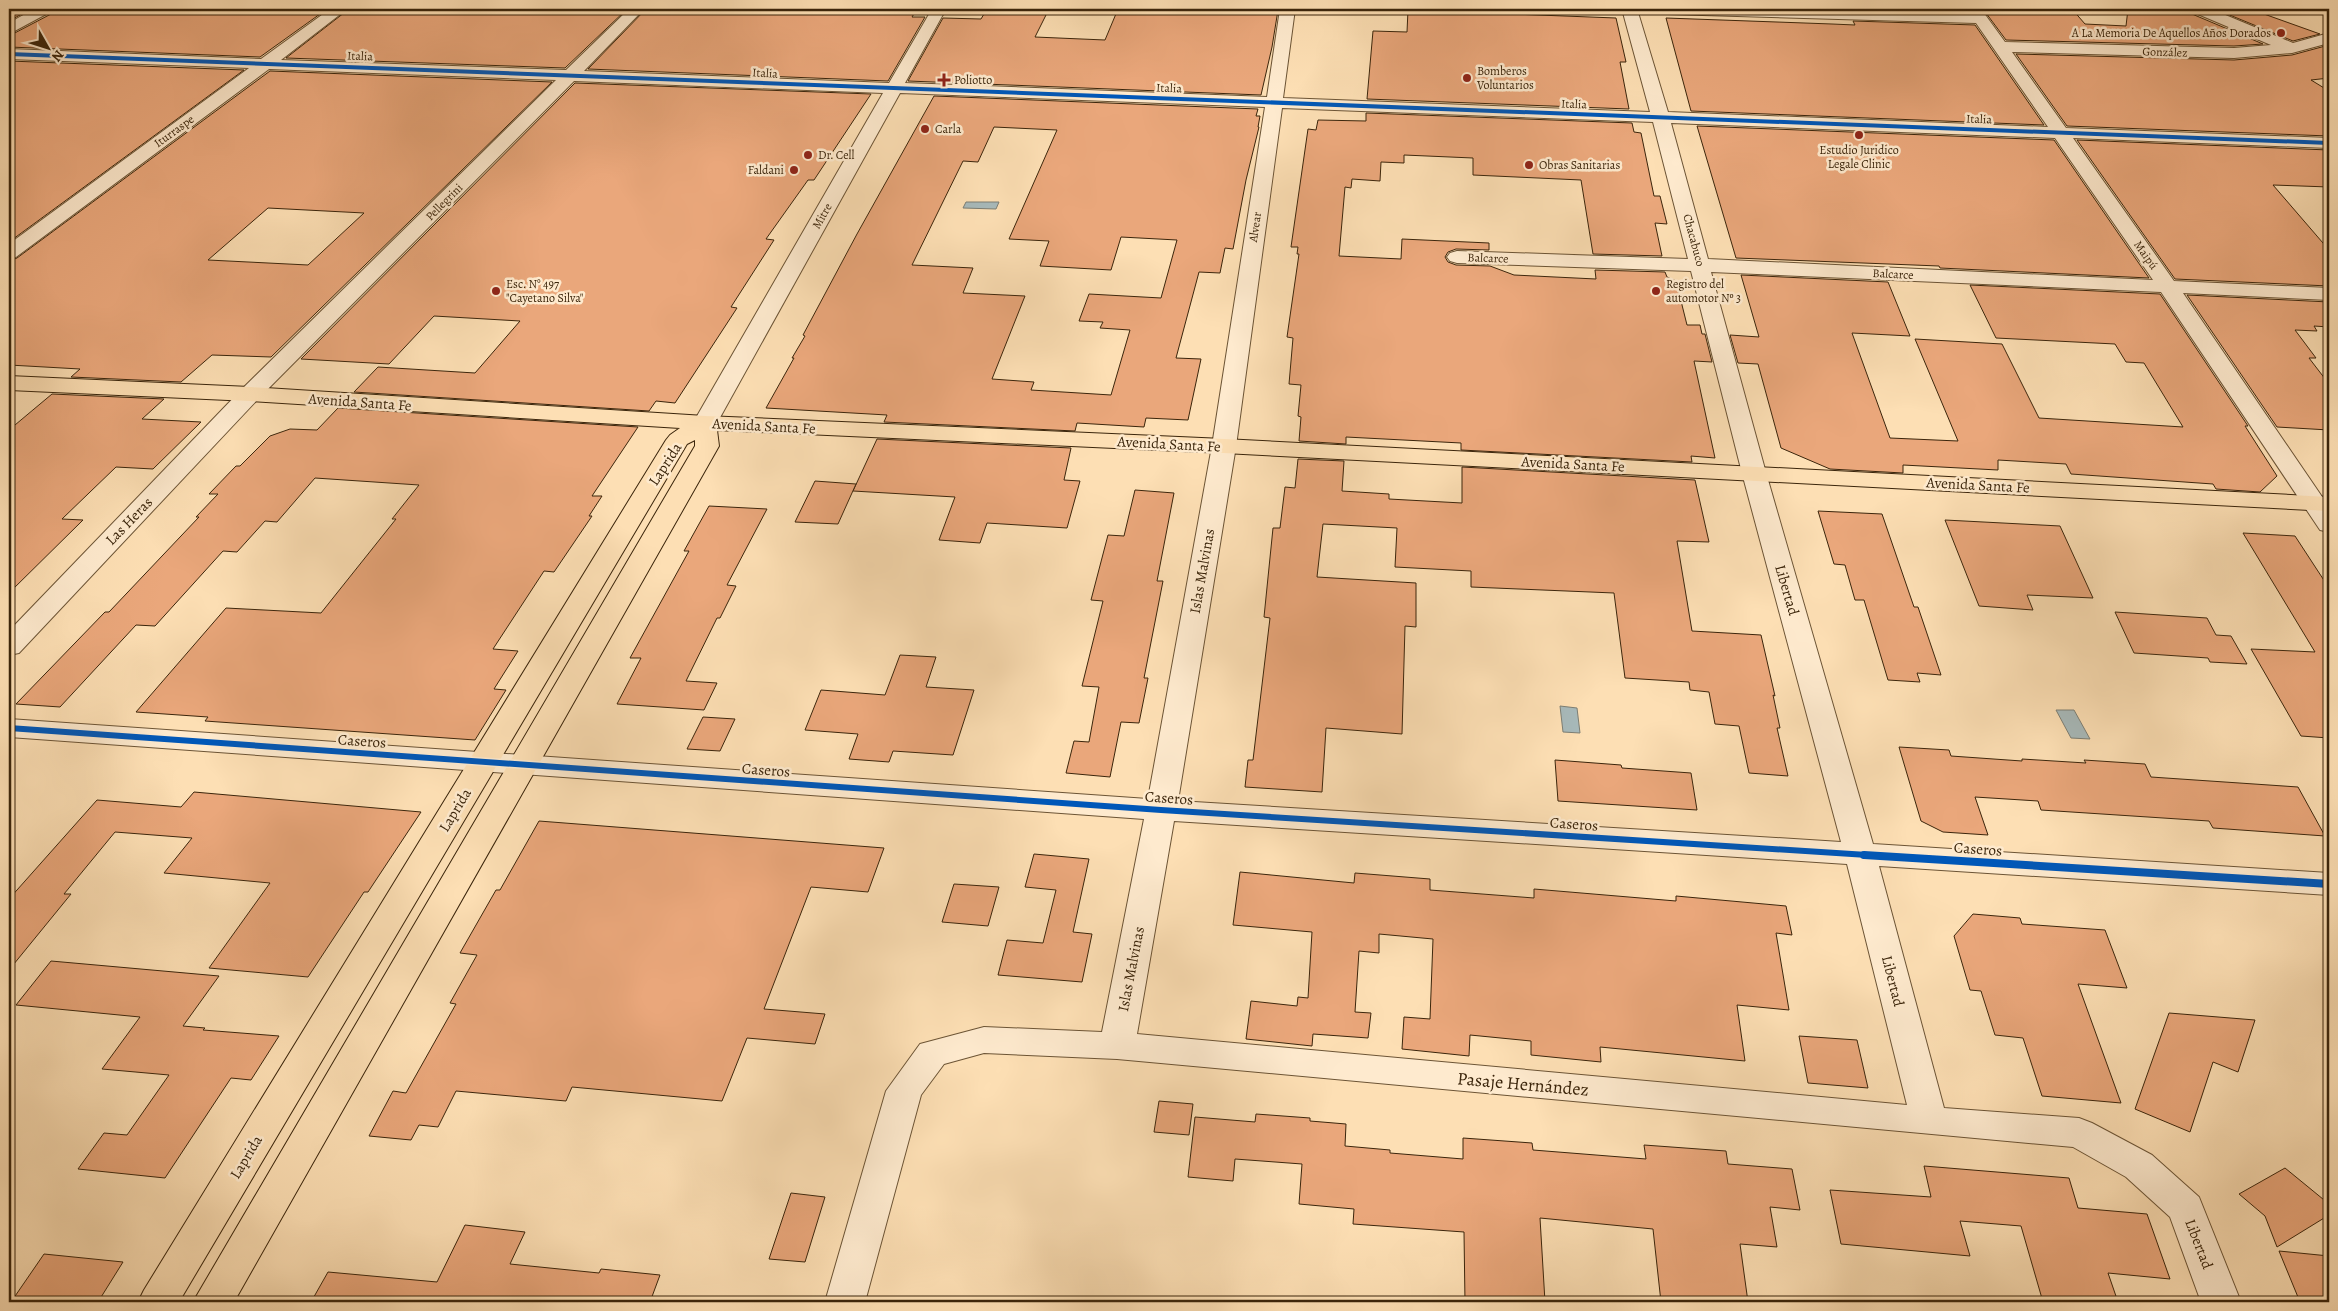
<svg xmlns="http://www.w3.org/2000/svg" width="2338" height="1311" font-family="Alegreya,serif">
	<rect width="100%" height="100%" fill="#fddfb4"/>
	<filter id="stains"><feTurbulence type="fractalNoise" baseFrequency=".004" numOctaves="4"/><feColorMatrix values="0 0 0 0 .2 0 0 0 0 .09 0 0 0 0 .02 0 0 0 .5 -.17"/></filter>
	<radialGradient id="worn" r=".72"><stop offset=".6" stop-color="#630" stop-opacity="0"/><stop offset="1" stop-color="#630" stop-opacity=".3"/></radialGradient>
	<g fill="#a7b9ba" stroke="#7c7e74">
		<path d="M966,202H999L996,209L963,208Z"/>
		<path d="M1560,706L1577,708L1580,733L1563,732Z"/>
		<path d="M2056,710H2074L2090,739L2071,738Z"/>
	</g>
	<g fill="#eaa77b" stroke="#3b250b" fill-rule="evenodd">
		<path d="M9,9H31L9,21Z"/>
		<path d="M55,9H327L260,57L9,47V36L51,14Z"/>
		<path d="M349,9H627L565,68L286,58Z"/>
		<path d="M646,9H917L912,17H925L888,81L588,69Z"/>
		<path d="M987,9H1049L1035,37L1105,40L1118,9L1208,11L1216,9L1278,10L1272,47L1261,95L908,81L943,18L981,19Z"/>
		<path d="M1858,9H1965L1967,12Z"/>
		<path d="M1983,9H2072L2085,24L2126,26L2128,9H2189L2192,14L2263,44L2234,46L2006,40Z"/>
		<path d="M2215,9H2250L2320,34L2293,41Z"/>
		<path d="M1408,10L1616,18L1626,62H1620L1629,109L1367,99L1373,31L1407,32Z"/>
		<path d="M1666,18L1832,24L1855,25L1853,21L1975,25L2044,125L1691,111Z"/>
		<path d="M2329,45V78L2311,80L2329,91V136L2067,126L2016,54L2234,60L2292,55Z"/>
		<path d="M9,61L244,70L9,242Z"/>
		<path d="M270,71L552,82L271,357L212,355L181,382L71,377L80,369L9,365V261L17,258ZM268,208L364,213L308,265L208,260Z"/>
		<path d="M575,83L871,94L814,180H808L766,239L774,240L731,307L737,308L675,403L656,401L649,411L354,392L378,367L475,373L520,321L434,316L389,364L301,359Z"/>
		<path d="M934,96L1258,109L1256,116H1260L1258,127H1259L1246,180L1233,249L1225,248L1220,273L1199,272L1176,358L1201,359L1188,420L1146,418L1144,427L1077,423L1075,431L884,422L887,415L766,408L794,358H792L805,336L803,335L857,234ZM994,127L1057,130L1009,239L1049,241L1040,266L1111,270L1121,237L1177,240L1161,298L1089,294L1079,321L1103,322L1100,328L1130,330L1111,395L1031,390L1034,382L992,379L1025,296L963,293L973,268L912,265L963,161L978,162Z"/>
		<path d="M1366,113L1632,123L1634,132L1641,133L1654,196H1660L1667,224L1655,223L1662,256L1593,254L1581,180L1473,175V158L1404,155V163L1381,162L1380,181L1352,179L1351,188L1345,187L1339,256L1401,259L1402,239L1489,243V250L1456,249L1448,252L1445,257L1448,262L1456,265L1490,266L1514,275L1596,279L1595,270L1665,272L1667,277L1676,281L1687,325H1700L1702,334H1705L1712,362L1694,361L1715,458L1691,456L1692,462L1461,450V443L1346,437V444L1299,441L1301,417L1298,416L1301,385L1289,384L1293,338L1287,337L1299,254H1297L1298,247H1291L1308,129L1316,130L1318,120L1366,121Z"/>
		<path d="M1697,126L2054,140L2149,278L1940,268L1939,266L1736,258Z"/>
		<path d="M2077,140L2329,150V187L2273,185L2329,250V286L2175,279Z"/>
		<path d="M1741,275L1888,282L1910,336L1852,333L1890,438L1958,441L1915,339L2002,344L2039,418L2183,427L2144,363L2126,362L2115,344L1996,338L1970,285L2160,294L2248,426H2245L2277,476L2260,492L2216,489L2213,484L2071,474L2066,464L1998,460V470L1903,465V473L1830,469L1781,448L1758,364L1738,363L1730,335L1759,337Z"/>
		<path d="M2187,295L2329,302V327L2314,326L2317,331L2295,330L2316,358H2309L2329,384V430L2277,427Z"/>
		<path d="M52,394L164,399L142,419L201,422L153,469L116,467L62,519L83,520L9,593V430Z"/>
		<path d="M338,408L638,427L592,496H602L589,516H592L554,572L544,571L493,649L518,651L494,689L506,690L475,740L205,721L208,717L136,712L226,608L321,613L396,519H392L419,485L315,478L277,522L265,521L237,552L223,551L155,626L136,625L60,707L16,704L105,612H109L199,517H196L218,494H209L236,466H240L270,436L290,429L317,430Z"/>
		<path d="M877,439L1071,448L1064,480L1080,481L1067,528L987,523L980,543L939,540L955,497L853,491Z"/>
		<path d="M1298,459L1344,461L1342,491L1389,494V499L1462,503V467L1695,480L1709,542L1677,541L1692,631L1761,635L1775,696L1773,695L1780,728H1777L1788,776L1749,773L1739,726L1715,724L1709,692L1690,690L1689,682L1625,678L1614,593L1471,587V571L1395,567L1397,528L1323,524L1317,577L1416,583V627L1405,626L1402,734L1326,728L1322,792L1245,787L1248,760H1253L1270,618L1264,617L1273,528H1280L1285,487L1295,488Z"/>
		<path d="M815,481L856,484L838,524L795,522Z"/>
		<path d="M1135,490L1174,493L1157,581H1163L1144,678H1148L1139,723L1121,722L1110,777L1066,773L1074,741L1089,742L1099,687L1082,686L1103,601L1091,600L1108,535L1124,536Z"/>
		<path d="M709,506L767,509L727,585L736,586L720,618H717L686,681L717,683L704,710L617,704L641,658H630L689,551H684Z"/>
		<path d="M1818,511L1882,514L1914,607H1918L1941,675L1917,673L1920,682L1888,680L1864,600H1855L1845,565L1834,564Z"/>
		<path d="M1945,520L2060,526L2093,598L2027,595L2033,610L1979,606Z"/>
		<path d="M2243,533L2295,536L2329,588V738L2301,736L2251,649L2315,652Z"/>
		<path d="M2115,612L2207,618L2216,635L2231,636L2247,664L2210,662L2208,658L2134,653Z"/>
		<path d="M900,655L936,657L926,687L974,690L953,755L893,751L889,762L849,759L858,734L805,730L821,690L885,695Z"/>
		<path d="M703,717L735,719L720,751L687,749Z"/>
		<path d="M1899,747L1949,750L1951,756L2022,761V759L2086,763L2084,760L2145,764L2151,777L2298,787L2325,836L2213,828L2209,821L2041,810L2038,801L1975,797L1988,835L1943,832L1921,821Z"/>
		<path d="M1555,760L1621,765L1622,768L1691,773L1697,810L1558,801Z"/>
		<path d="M194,792L421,812L368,892H364L308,977L209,968L270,883L164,873L192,838L115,832L64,894H71L9,970V899L97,800L181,807Z"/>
		<path d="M539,821L884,848L868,892L811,887L764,1009L825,1014L815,1044L747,1038L722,1101L572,1087L566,1101L456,1091L438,1127L419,1125L411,1140L369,1136L393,1091L406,1093L456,1004L450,1003L477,955L460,953L496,890H500Z"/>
		<path d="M1034,854L1089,859L1073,932L1092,934L1082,982L998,975L1007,940L1043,943L1056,890L1025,887Z"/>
		<path d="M1240,872L1354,883L1355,873L1430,879V890L1534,898V889L1676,901V896L1786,906L1792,935L1776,933L1789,1010L1737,1005L1745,1061L1600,1047L1601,1062L1531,1055V1041L1470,1035L1469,1056L1402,1049L1404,1017L1430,1019L1433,939L1379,934V953L1359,951L1355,1012L1371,1013L1368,1038L1313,1034L1312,1046L1246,1039L1251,1001L1297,1006L1298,997L1308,998L1312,932L1233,925Z"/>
		<path d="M954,884L999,887L988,926L942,922Z"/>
		<path d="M1973,914L2020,918L2022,924L2105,930L2127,988L2078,984L2121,1103L2042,1096L2023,1038L1995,1035L1981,991L1970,990L1954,936Z"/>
		<path d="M51,961L219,976L183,1026L205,1028L203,1030L279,1036L251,1080L231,1078L165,1178L78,1169L104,1133L127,1135L169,1075L102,1069L140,1017L16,1005Z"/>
		<path d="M2169,1013L2255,1020L2238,1072L2213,1062L2190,1132L2135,1109Z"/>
		<path d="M1799,1036L1857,1040L1868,1088L1808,1083Z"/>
		<path d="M1159,1101L1193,1104L1189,1135L1154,1132Z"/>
		<path d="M1256,1114L1310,1118V1121L1346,1124L1345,1146L1390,1150V1153L1463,1159V1138L1532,1143L1533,1150L1646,1159L1644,1145L1726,1151L1728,1164L1792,1169L1800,1210L1770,1207L1777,1247L1740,1244L1748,1302H1661L1653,1229L1540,1218L1545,1302H1465L1464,1232L1353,1224L1354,1209L1299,1204L1302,1164L1235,1159L1233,1181L1188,1177L1195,1117L1255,1122Z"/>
		<path d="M1924,1166L2069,1178L2078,1208L2147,1214L2170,1279L2108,1273L2118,1302H2043L2021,1226L1960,1221L1970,1256L1841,1244L1830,1190L1931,1197Z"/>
		<path d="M2285,1168L2329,1204V1215L2277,1247L2265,1216L2239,1194Z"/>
		<path d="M791,1193L825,1197L805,1262L769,1259Z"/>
		<path d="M465,1225L525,1232L510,1264L599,1273L601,1269L660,1275L650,1302H311L328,1272L437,1282Z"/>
		<path d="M2279,1251L2329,1256V1302H2300Z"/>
		<path d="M44,1254L123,1262L98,1302H11Z"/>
	</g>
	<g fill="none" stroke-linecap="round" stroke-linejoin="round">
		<defs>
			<g id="minor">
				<path d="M34,9H53L50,12L9,34V23Z"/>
				<path d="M330,9H347L281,60L566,70L629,9H644L584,71L889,83L932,9H946L905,83L1267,97L1280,9H1295L1283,98L1650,112L1622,9H1637L1668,112L2048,127L1976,23L1668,14L1660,9H1804L1970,14L1967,9H1981L2005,42L2234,48L2271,45L2193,12L2191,9H2211L2293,43L2329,33V43L2292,53L2234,58L2012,52L2066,128L2329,138V148L2073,138L2174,281L2329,288V300L2183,293L2329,507V532L2320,530L2161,292L1711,272L1766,473L1873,844L2329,873V895L1879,866L1944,1108L2079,1118L2092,1123L2152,1155L2199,1197L2241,1302H2201L2170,1217L2126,1177L2073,1147L1117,1059L984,1053L944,1064L921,1095L865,1302H825L886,1091L920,1044L984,1027L1102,1032L1144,819L9,737V719L1148,799L1212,446L1265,107L900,93L717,423L713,428L705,430L697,428L693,423L883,93L574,81L258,399L19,653L9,655V631L242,389L556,80L269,69L16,257L9,259V244L249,68L9,59V49L261,59ZM1282,108L1653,122L1688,259L1457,251L1450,253L1447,257L1450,261L1457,263L1691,271L1742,473L1841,842L1178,801L1236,446ZM1671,123L2055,138L2153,280L1708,259ZM1174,821L1847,864L1907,1105L1137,1034Z"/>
			</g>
			<path id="major" d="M9,376L250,387L705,416L1224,439L2329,497V511L1224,453L717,430L719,446L234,1302H193L695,446V440L687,444L179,1302H138L144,1290L666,440L670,435L680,428L250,401L9,390Z"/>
		</defs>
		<use href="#minor" stroke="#6c5435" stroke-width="2"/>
		<use href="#major" stroke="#3b250b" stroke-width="2"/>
		<use href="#minor" fill="#feeace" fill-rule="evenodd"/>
		<use href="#major" fill="#fddfb4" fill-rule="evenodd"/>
		<defs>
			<path id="cycleway-far2" d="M9,54L2329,143"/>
			<path id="cycleway-far1" d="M9,728L1161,810L1883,856"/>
			<path id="cycleway" d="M1864,855L2329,884"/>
		</defs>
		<use href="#cycleway-far2" stroke="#feeace" stroke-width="5.5"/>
		<use href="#cycleway-far1" stroke="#feeace" stroke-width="9"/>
		<use href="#cycleway" stroke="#feeace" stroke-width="11"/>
		<use href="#cycleway-far2" stroke="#0057b8" stroke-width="4"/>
		<use href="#cycleway-far1" stroke="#0057b8" stroke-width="6"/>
		<use href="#cycleway" stroke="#0057b8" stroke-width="8"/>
	</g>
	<g fill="#8f2418" stroke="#feeace" stroke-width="2">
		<circle cx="2281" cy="33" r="5"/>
		<circle cx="1467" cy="78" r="5"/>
		<path d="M941.5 72.5h5v5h5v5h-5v5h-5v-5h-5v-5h5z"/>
		<circle cx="925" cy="129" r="5"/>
		<circle cx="1859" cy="135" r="5"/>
		<circle cx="808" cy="155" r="5"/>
		<circle cx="1529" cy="165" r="5"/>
		<circle cx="794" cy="170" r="5"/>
		<circle cx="496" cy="291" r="5"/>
		<circle cx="1656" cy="291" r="5"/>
	</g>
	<g text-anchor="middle" stroke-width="5" stroke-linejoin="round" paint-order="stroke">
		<g font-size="12" fill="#3b250b" stroke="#feeace" text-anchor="start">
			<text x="2271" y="37" text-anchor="end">A La Memoria De Aquellos Años Dorados</text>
			<text x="1477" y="75">Bomberos<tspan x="1477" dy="14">Voluntarios</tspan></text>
			<text x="954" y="84">Poliotto</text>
			<text x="935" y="133">Carla</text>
			<text x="1859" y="154" text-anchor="middle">Estudio Juridico<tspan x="1859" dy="14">Legale Clinic</tspan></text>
			<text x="818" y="159">Dr. Cell</text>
			<text x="1539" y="169">Obras Sanitarias</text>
			<text x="784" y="174" text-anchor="end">Faldani</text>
			<text x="506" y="288">Esc. N° 497<tspan x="506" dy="14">"Cayetano Silva"</tspan></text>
			<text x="1666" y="288">Registro del<tspan x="1666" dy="14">automotor Nº 3</tspan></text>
		</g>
		<g font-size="12" fill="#3b250b" stroke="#feeace">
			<text transform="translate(2165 52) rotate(2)" y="4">González</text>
			<text transform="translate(360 56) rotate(2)" y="4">Italia</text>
			<text transform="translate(765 73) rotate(3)" y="4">Italia</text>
			<text transform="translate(1169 88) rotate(2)" y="4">Italia</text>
			<text transform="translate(1574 104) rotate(2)" y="4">Italia</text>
			<text transform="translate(1979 119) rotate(2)" y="4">Italia</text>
			<text transform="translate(174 131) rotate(-36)" y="4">Iturraspe</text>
			<text transform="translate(444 202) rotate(-45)" y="4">Pellegrini</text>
			<text transform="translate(822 216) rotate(-60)" y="4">Mitre</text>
			<text transform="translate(1255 227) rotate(-82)" y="4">Alvear</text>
			<text transform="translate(1694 240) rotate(75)" y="4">Chacabuco</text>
			<text transform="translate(2146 255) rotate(55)" y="4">Maipú</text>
			<text transform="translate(1488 258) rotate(2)" y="4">Balcarce</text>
			<text transform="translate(1893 274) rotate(3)" y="4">Balcarce</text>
		</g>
		<g font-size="15" fill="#3b250b" stroke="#feeace">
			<text transform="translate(360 402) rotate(4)" y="5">Avenida Santa Fe</text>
			<text transform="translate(764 426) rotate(3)" y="5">Avenida Santa Fe</text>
			<text transform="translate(1169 444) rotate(3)" y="5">Avenida Santa Fe</text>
			<text transform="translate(665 464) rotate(-57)" y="5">Laprida</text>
			<text transform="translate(1573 464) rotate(3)" y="5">Avenida Santa Fe</text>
			<text transform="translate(1978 485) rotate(3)" y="5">Avenida Santa Fe</text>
			<text transform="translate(129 521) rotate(-46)" y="5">Las Heras</text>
			<text transform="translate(1202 571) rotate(-80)" y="5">Islas Malvinas</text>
			<text transform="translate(1787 590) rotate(74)" y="5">Libertad</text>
			<text transform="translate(362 741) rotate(4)" y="5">Caseros</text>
			<text transform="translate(766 770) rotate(4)" y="5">Caseros</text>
			<text transform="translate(1169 798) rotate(4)" y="5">Caseros</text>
			<text transform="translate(455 810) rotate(-59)" y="5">Laprida</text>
			<text transform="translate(1574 824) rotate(4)" y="5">Caseros</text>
			<text transform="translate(1978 849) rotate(4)" y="5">Caseros</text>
			<text transform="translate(1131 969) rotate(-79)" y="5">Islas Malvinas</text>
			<text transform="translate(1893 981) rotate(76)" y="5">Libertad</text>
			<text transform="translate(246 1157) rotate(-59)" y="5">Laprida</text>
			<text transform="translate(2199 1244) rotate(69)" y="5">Libertad</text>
		</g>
		<g font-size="18" fill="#3b250b" stroke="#feeace">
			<text transform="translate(1523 1084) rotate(5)" y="6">Pasaje Hernández</text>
		</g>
	</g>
	<rect width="2338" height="1311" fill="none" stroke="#fddfb4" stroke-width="30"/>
	<rect x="10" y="10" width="2318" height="1291" fill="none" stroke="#3b250b" stroke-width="2.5"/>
	<rect x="15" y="15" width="2308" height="1281" fill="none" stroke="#3b250b"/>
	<g transform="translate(48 48) rotate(129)" stroke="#feeace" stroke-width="4" paint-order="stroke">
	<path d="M0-4L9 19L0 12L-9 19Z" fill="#3b250b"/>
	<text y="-8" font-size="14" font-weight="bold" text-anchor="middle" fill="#3b250b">N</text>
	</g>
	<rect width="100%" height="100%" filter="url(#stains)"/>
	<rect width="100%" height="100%" fill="url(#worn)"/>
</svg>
